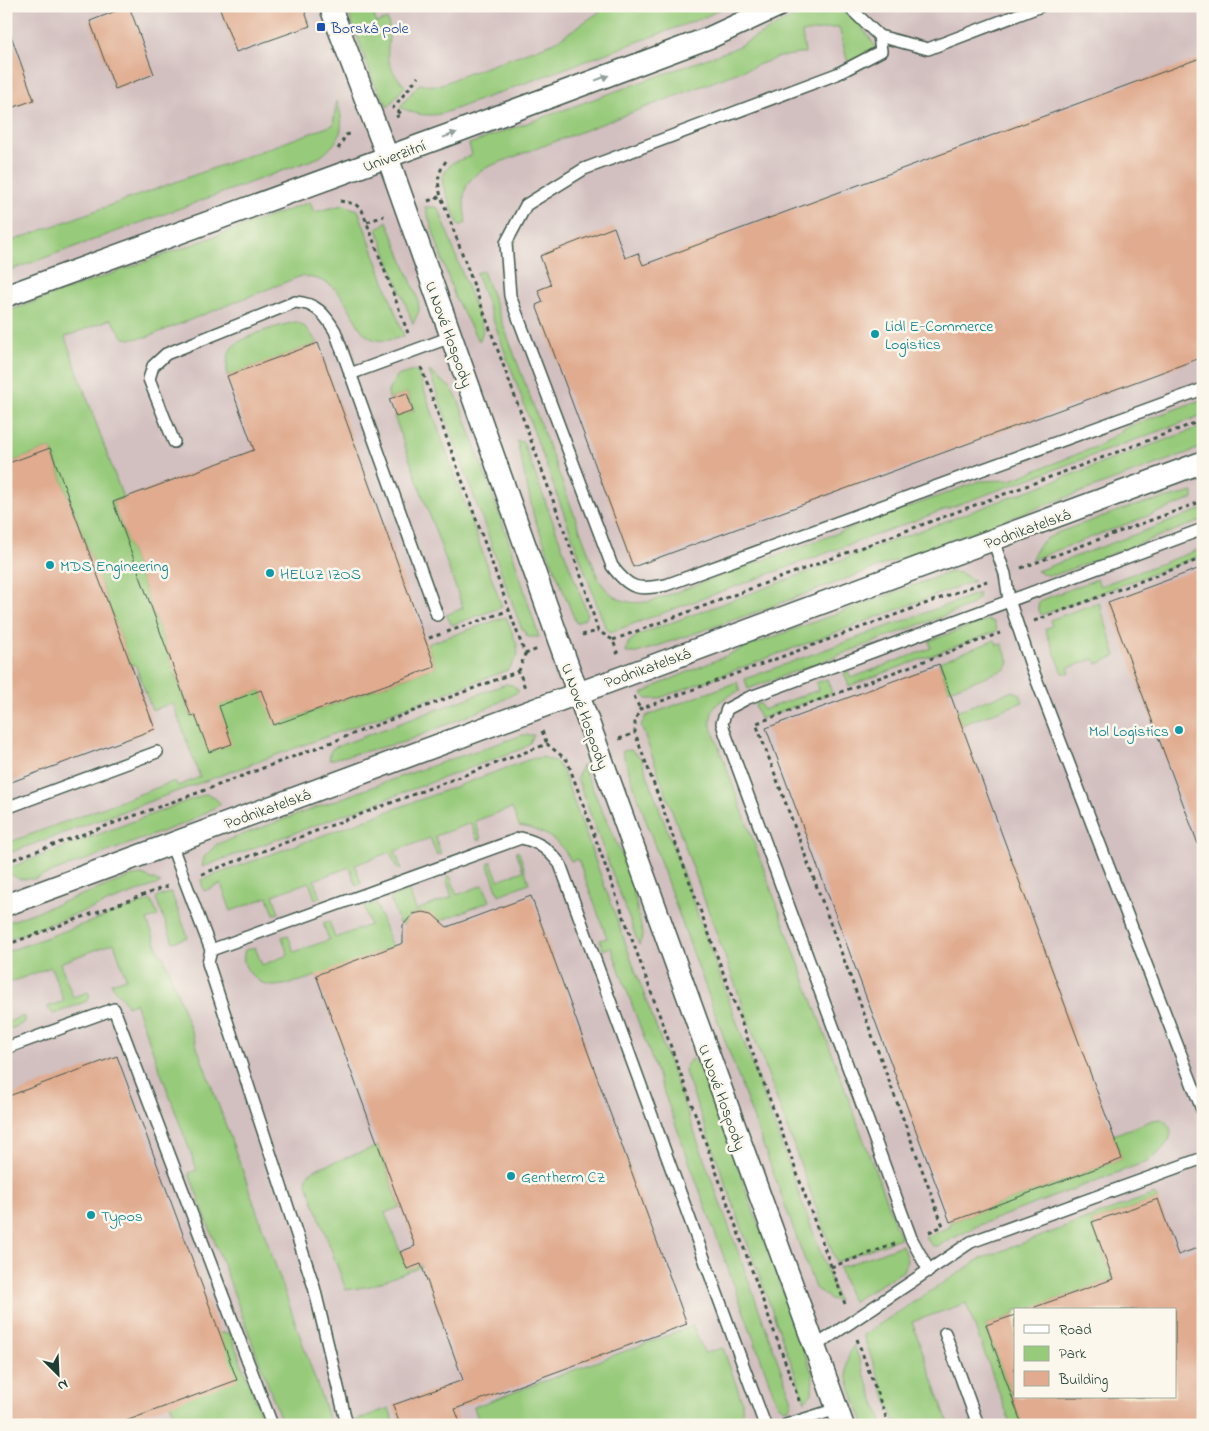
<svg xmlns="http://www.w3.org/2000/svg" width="1209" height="1431" font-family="'Indie Flower',sans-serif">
	<rect width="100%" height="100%" fill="#fbf7ec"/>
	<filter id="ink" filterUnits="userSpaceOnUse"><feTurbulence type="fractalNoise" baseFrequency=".02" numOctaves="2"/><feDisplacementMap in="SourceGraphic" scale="10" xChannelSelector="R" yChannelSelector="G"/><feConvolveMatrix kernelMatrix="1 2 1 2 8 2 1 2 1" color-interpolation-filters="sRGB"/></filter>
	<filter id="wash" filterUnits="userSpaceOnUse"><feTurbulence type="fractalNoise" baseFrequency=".0096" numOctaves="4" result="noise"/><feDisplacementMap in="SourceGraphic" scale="20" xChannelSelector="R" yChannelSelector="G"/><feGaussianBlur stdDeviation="1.12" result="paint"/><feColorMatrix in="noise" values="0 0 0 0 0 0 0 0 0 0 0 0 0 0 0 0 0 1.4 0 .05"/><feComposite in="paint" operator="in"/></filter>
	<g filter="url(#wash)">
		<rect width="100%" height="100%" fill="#f2e5c9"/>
		<path fill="#d2bfbf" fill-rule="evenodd" d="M6,6H1203V1425H6ZM1015,1310H1175V1397H1015Z"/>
		<g fill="#97ca7a" stroke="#5b8457">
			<path d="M346,6H370L377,23L387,19C391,30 389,36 388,47C386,63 394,75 405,86L388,107L374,83Z"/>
			<path d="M608,6H632L634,11L645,6H726L705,17L444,113C428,117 415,115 400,107L419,84C434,87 442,85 456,78L555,42Z"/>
			<path d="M820,6C846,6 864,27 876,48L852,64L847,60L839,27L802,33L805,53L779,57L490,166C461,180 462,194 466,223L459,226L443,185L442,176L452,163L472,155L469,144L733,49L806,10Z"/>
			<path d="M337,101C346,127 342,140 320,157L6,272V243L333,125Z"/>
			<path d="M310,202L314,212L343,205L358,210L404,336C354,354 361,314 336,290C326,280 315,278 301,276L147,337L132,339L124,338L111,319L65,337L123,498L113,502L191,716L261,690L275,725L435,667L427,644L506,617L517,645L518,656L508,670L9,853L6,833L10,842L175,781L178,786L200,777L173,703L152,710L135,664L131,665L50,448L6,464V312Z"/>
			<path d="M425,207H437L440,212L483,330L480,340H478L455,298Z"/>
			<path d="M387,221L418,299L419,311L413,324L377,229Z"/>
			<path d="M483,271L598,578C611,600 628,606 652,601L980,481L1011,480L1098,446L1127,427L1203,399V415L611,632L606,629L476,273Z"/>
			<path d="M297,322L305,327L318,343L227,376C227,367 226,357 231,349C238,337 283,324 297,322Z"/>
			<path d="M417,370L502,607L452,625L446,615L463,608L394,416L414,411L407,393L389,399L388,391L397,376Z"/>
			<path d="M429,371L451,388L458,399L505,530L539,637H528L521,627Z"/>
			<path d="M1203,426V447L751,614L637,653H626L628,643L638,635Z"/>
			<path d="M517,441L523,442L587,613L585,619L576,623L534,517Z"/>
			<path d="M1193,492V499L1031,560L1038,546L1046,539L1059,532L1130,507Z"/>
			<path d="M1203,509V520L1055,575H1046L1037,571Z"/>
			<path d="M1203,548V555L1041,615L1038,607L1039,601L1097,579L1100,586Z"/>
			<path d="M950,572L961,573L974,581L657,699H647L642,694L660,684L754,644Z"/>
			<path d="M979,593L978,598L970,606L748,689L745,679Z"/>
			<path d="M1099,602L1116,656L1097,664L1094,659L1068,668L1070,673H1063L1045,629L1052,626L1050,620Z"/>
			<path d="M987,620L994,622L997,631L849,686L844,673L848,671L851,678L931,648L929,641Z"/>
			<path d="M995,640L997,645L1002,644L1009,662L1006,669L949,690L939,662Z"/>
			<path d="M827,679L832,693L760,719L755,705L760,703L763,710L818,690L816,683Z"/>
			<path d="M737,682L740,691C722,699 709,704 711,726L900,1238L836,1262L641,725L646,716Z"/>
			<path d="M506,684L512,685L519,691L492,706L404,742L329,760L330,752L333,748Z"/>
			<path d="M1013,691L1020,694L1023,702L961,725L956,711Z"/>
			<path d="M523,735H534L530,743L524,748L202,867L204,857L217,844L402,776Z"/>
			<path d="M631,750L641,758L838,1301L830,1299L815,1288L667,881L622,751Z"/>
			<path d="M543,757L556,762L563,772L792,1400L789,1408L783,1409L777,1403L611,947L603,950L600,940L607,938L578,859L571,861C560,840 543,830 519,826L512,808L475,821L481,839L477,840L471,823L435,836L441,854L437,855L430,838L395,851L401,868L397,869L390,852L355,865L361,883L356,885L350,867L314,880L320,898L315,899L309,882L273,895L279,913L274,914L268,897L231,911L221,884L204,891L201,880L531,759Z"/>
			<path d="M582,765L629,872L643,935L639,945L577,778Z"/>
			<path d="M206,794L214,797L221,804L191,821L34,879H19L6,872V869Z"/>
			<path d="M516,851L519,852L529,883L499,895L488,865L491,861L498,880L523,871Z"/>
			<path d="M142,875L161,883L6,940V923L133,876Z"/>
			<path d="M450,876L457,895L483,885L490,901L440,921C428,910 411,908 403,925L399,923L390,898L409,890L416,910L452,897L446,878Z"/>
			<path d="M171,892L188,937L173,942L156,898Z"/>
			<path d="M151,900L158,916L147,920L159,951L164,957L243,1172L331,1425H283L189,1173L197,1170L135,1003L127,1006C123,996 115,993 111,983L126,978L114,943L60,963L73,997L88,992L90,996L87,1001L57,1013L53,1014L47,1007L64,1001L51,967L6,984V952Z"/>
			<path d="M376,903L392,947C362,958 305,984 275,986C266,987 254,979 249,972C244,965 242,959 245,950L255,947L262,965L288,955L282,937L288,935L294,952L329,940L323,923L329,921L335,938L370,925L364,907Z"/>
			<path d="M24,1016V1023L6,1031V1019L8,1022Z"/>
			<path d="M693,1058L707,1083L813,1375L812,1394L805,1401L685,1072L686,1064Z"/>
			<path d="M1161,1119C1184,1132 1161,1152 1148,1161L979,1225L938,1246H932L925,1237L950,1227V1222L1122,1159L1113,1135L1153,1120Z"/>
			<path d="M378,1146L400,1207L385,1213L407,1269L421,1264L422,1266L371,1286L346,1290L306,1181L308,1174L318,1168Z"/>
			<path d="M1154,1194L1158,1199L1092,1222L1113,1279L1028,1310H1015V1315L986,1325L1022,1425H1011L966,1303L912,1322L949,1425H896L863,1335L980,1259Z"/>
			<path d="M902,1245L907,1260L903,1271L852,1302L839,1268Z"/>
			<path d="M693,1326L704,1353L723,1348L742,1401L743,1425H480L474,1407Z"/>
			<path d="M219,1333H230L265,1425H179L170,1404Z"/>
			<path d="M854,1345L883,1425H865C856,1401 836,1368 854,1345Z"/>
			<path d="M389,1408L395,1425H358L356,1420Z"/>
		</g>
		<g id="blocks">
			<g fill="#e0ab8f">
				<path d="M129,6L154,74L115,89L90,21Z"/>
				<path d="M219,6H303L310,26L236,52Z"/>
				<path d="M9,30L34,100L6,110V31Z"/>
				<path d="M1203,57V357L633,567L536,305L543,302L538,290L551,285L540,256L614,227L625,258L638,253L643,265Z"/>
				<path d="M318,343L435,667L274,725L261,690L219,706L232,744L209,752L195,715L191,716L113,502L254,450L227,376Z"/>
				<path d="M407,393L413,411L396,417L389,399Z"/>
				<path d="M50,448L155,729L6,784V464Z"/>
				<path d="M1203,567V852H1201L1108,602Z"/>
				<path d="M939,664L1122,1159L950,1222L766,728Z"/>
				<path d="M531,896L687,1324L455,1409L461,1425H400L393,1405L463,1380L421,1264L407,1269L400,1252L415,1246L316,975L403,943V925L413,914L423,912L432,914L447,927Z"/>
				<path d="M117,1056L237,1380L115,1425H6V1097Z"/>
				<path d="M1158,1199L1178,1255L1203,1246V1425H1022L986,1325L1015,1315V1397H1175V1310H1035V1307L1113,1279L1092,1222Z"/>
			</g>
		</g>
	</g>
	<g filter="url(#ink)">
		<use href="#blocks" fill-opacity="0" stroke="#3f564a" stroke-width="1"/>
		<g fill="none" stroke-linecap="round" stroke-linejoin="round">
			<defs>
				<g id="lane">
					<path d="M848,6L879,36L928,49L1041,6"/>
					<path d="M879,36L881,51L837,74L584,169L526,205L506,243L510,296L612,566C630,590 638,590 666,585L1203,389"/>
					<path d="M350,374L451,337"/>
					<path d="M174,442L149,379L153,366L166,354L295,302C316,303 325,314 335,331L437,615"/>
					<path d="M993,540L1005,574L1009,600L1032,668L1203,1112"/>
					<path d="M6,808L157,752"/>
					<path d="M171,844L211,950L208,963L314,1287L347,1425"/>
					<path d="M211,950L521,838C539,842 548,849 560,864L765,1425"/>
					<path d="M6,1048L114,1009L272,1425"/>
					<path d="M929,1271L911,1238L725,733L722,723L727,709L748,698L1203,529"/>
					<path d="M945,1333L978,1425"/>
					<path d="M814,1347L971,1242L1203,1158"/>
					<path d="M786,1425L837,1409"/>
				</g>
				<g id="street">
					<path d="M330,6L388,158L559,641L843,1425"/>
					<path d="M6,296L456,132L711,37L778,6"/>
					<path d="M6,905L1203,462"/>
				</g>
			</defs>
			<use href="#lane" stroke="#3f564a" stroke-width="14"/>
			<use href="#street" stroke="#3f564a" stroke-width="24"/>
			<g stroke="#3f564a" stroke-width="3" stroke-dasharray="4 4" stroke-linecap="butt">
				<path d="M396,117L402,114L393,108L418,77"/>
				<path d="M338,149L346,135L353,133"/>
				<path d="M446,161C437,174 437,182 441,196L585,587L598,631L613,640L618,655"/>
				<path d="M340,201L355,204L362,210L408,333"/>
				<path d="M428,201L441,196"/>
				<path d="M367,222L384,216"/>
				<path d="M421,367L525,654L519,671L525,688"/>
				<path d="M1021,568L1203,501"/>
				<path d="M1034,621L1203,558"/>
				<path d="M447,632L510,610"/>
				<path d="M582,635L598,631"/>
				<path d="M429,638L441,634"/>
				<path d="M613,640L1203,420"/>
				<path d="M525,654L538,649"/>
				<path d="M634,696L640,709"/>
				<path d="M542,731L547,744"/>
				<path d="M619,739L635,733"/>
				<path d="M6,862L200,792L519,671"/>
				<path d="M202,874L547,744L567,760L800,1403"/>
				<path d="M6,945L168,886"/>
				<path d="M929,1232L943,1226L757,726V723L1000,633"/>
				<path d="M831,1267L895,1244"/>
				<path d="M845,1304L635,733V721L640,709L987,581"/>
				<path d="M857,1339L889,1425"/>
			</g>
			<use href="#lane" stroke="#fff" stroke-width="11"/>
			<use href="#street" stroke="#fff" stroke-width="21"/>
		</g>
		<defs><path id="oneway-solid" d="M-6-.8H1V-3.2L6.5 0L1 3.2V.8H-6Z" transform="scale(1.25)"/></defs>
		<g fill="#8f9e9a">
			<use href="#oneway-solid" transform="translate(602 78) rotate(-21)"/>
			<use href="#oneway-solid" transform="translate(450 135) rotate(-20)"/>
		</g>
	</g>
	<rect fill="#1a4fb4" stroke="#fbf7ec" stroke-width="2" x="316" y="22" width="10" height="10" rx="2.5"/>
	<g fill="#0f9aa8" stroke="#fbf7ec" stroke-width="2">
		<circle cx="875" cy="334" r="5"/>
		<circle cx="50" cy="565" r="5"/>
		<circle cx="270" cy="573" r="5"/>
		<circle cx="1179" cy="730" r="5"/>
		<circle cx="511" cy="1176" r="5"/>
		<circle cx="91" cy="1215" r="5"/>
	</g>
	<g text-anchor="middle" stroke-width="5" stroke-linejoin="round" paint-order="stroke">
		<g font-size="16" fill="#164399" stroke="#fbf7ec" text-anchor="start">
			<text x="331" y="33">Borská pole</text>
		</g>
		<g font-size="16" fill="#1f3d34" stroke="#fbf7ec">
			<text transform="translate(394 155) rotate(-20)" y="6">Univerzitní</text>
			<text transform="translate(450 334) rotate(70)" y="6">U Nové Hospody</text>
			<text transform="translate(1027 528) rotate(-20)" y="6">Podnikatelská</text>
			<text transform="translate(647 667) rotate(-20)" y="6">Podnikatelská</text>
			<text transform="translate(586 716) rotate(70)" y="6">U Nové Hospody</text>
			<text transform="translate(267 808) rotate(-20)" y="6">Podnikatelská</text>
			<text transform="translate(723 1097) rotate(70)" y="6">U Nové Hospody</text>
		</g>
		<g font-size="16" fill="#0d838f" stroke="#fbf7ec" text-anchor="start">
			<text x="885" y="331">Lidl E-Commerce<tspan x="885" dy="18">Logistics</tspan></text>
			<text x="60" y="571">MDS Engineering</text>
			<text x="280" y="579">HELUZ IZOS</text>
			<text x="1169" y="736" text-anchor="end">Mol Logistics</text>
			<text x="521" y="1182">Gentherm CZ</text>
			<text x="101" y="1221">Typos</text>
		</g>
	</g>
	<rect width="1209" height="1431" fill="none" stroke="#fbf7ec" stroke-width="25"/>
	<rect x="1014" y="1308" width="162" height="90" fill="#fbf7ec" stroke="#a3ada2"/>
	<rect x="1024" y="1325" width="25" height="8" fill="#ffffff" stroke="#a3ada2"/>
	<text x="1059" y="1334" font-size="15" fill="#1f3d34">Road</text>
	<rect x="1024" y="1346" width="25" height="15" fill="#97ca7a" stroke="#a3ada2"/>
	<text x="1059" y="1358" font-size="15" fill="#1f3d34">Park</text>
	<rect x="1024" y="1371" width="25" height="15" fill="#e0ab8f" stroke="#a3ada2"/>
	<text x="1059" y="1384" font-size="15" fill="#1f3d34">Building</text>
	<g transform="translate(58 1374) rotate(156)" stroke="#fbf7ec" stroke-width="4" paint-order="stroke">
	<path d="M0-4L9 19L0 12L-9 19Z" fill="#1f3d34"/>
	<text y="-8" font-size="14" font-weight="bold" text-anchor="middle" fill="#1f3d34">N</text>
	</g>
</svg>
